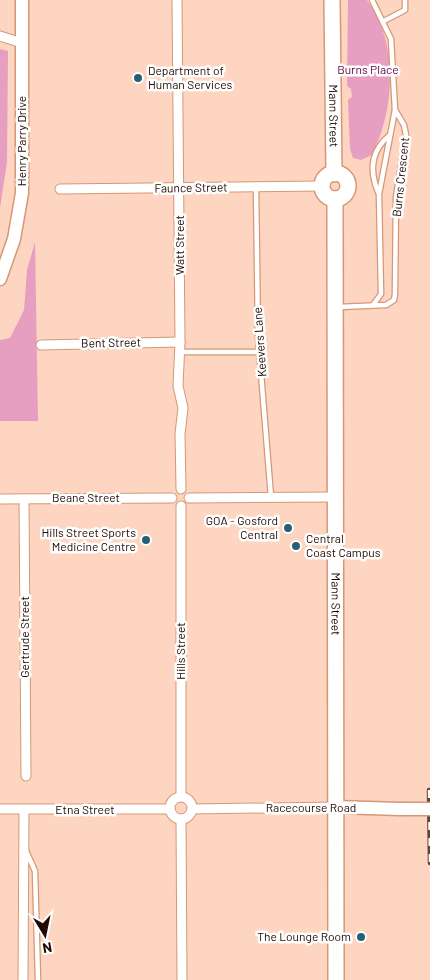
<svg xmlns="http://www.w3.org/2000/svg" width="430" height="980" font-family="Barlow,sans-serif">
	<rect width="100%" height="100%" fill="#fed5c0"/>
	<g fill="#e69ec1">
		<path d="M348,0H367C399,43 395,109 372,155L361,160L353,158L350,149L348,100L352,97L351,89L347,86Z"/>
		<path d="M0,49L8,51L7,162L0,208Z"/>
		<path d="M35,242L38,421H0V340L10,338L24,310L27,270Z"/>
	</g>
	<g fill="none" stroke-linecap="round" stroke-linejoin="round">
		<defs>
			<g id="lane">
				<path d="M384,21L405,10V0"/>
				<path d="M256,187L258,336L271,497"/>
				<path d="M378,192C369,170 371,150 390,135"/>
				<path d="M373,305L381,294L379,194L395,110"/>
				<path d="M339,307L386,305L394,300L395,294L396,197L406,135L404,125L395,110L391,39L372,0"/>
				<path d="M180,352H261"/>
				<path d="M26,851L35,871L38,980"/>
			</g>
			<g id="street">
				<path d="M177,0L180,342L178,386L183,408L180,434L181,489"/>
				<path d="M0,36L22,43"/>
				<path d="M60,189L323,186"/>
				<path d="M41,345L180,342"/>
				<path d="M189,498L336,497"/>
				<path d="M0,499L172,498"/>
				<path d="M24,499L26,776"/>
				<path d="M181,506V796"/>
				<circle cx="181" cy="808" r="11"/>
				<path d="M0,809H170"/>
				<path d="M192,809L336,807"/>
				<path d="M181,819L182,980"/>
				<path d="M23,980L24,810"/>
			</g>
			<g id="secondary">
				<path d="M0,279L14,239L22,193V0"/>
				<path d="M336,807L400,809"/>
			</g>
			<g id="primary">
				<path id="s1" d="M332,0L334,174"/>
				<circle cx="335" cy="186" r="13"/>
				<path id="s2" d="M335,199L336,980"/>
			</g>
		</defs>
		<use href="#lane" stroke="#d69776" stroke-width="7"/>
		<use href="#street" stroke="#d69776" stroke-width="11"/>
		<use href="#secondary" stroke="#d69776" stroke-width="15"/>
		<use href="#primary" stroke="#d69776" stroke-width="18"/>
		<use href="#lane" stroke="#fff" stroke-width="4.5"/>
		<use href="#street" stroke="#fff" stroke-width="9"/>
		<use href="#secondary" stroke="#fff" stroke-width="12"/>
		<use href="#primary" stroke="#fff" stroke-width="15"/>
		<defs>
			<path id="rail" d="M429,790L430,863"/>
		</defs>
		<use href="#rail" stroke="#5f4337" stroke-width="4.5"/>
		<use href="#rail" stroke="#fff" stroke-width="2.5" stroke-dasharray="8" stroke-linecap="butt"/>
		<defs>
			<path id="secondary-bridge" d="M400,809H430"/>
		</defs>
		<use href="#secondary-bridge" stroke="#d69776" stroke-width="15" stroke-linecap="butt"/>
		<use href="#secondary-bridge" stroke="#fff" stroke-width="12"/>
	</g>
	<g fill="#256078" stroke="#fff" stroke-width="2">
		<circle cx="138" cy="78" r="5"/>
		<circle cx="288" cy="528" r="5"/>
		<circle cx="146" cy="540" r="5"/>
		<circle cx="296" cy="546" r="5"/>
		<circle cx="361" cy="937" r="5"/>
	</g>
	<g text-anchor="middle" stroke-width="5" stroke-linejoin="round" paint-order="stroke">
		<g font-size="12" fill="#5e003d" stroke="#fff">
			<text x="368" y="74">Burns Place</text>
		</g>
		<g font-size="12" fill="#200901" stroke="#fff" text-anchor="end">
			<text x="148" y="75" text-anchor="start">Department of<tspan x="148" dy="14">Human Services</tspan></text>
			<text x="278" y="525">GOA - Gosford<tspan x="278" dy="14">Central</tspan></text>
			<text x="136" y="537">Hills Street Sports<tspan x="136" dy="14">Medicine Centre</tspan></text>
			<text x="306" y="543" text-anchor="start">Central<tspan x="306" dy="14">Coast Campus</tspan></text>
			<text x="351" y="941">The Lounge Room</text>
		</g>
		<g font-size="12" fill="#200901" stroke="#fff">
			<text dy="4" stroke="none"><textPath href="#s1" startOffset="116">Mann Street</textPath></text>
			<text transform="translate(22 141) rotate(-90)" y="4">Henry Parry Drive</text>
			<text transform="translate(401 177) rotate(-84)" y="4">Burns Crescent</text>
			<text transform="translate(191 188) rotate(-1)" y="4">Faunce Street</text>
			<text transform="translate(180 245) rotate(-90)" y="4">Watt Street</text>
			<text transform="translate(260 342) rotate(-94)" y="4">Keevers Lane</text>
			<text transform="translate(111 343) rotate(-1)" y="4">Bent Street</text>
			<text x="86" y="502">Beane Street</text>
			<text dy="4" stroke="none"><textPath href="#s2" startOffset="405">Mann Street</textPath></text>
			<text transform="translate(25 637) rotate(-90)" y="4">Gertrude Street</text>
			<text transform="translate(181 651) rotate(-90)" y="4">Hills Street</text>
			<text x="311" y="812">Racecourse Road</text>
			<text x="85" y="814">Etna Street</text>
		</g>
	</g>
	<g transform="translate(45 935) rotate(170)" stroke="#ffffff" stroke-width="4" paint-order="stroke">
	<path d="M0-4L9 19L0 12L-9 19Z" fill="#200901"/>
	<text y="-8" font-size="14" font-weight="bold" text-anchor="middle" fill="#200901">N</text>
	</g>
</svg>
